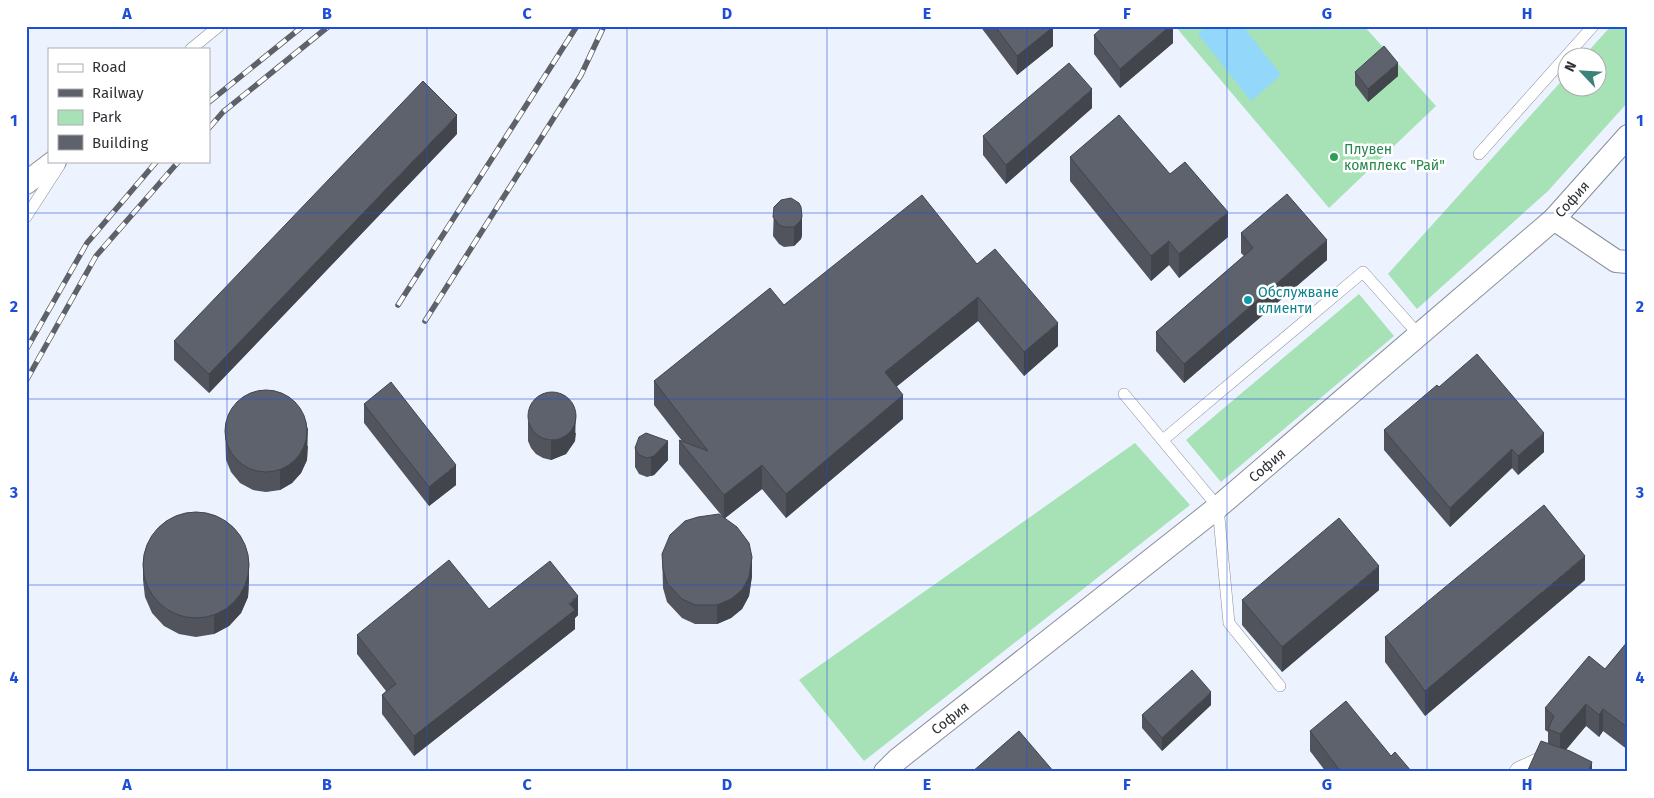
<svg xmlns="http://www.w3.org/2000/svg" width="1654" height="798" font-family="'Fira Sans',sans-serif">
	<rect width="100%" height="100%" fill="#ecf2fe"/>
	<g fill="#a6e2b6">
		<path d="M1175,26H1364L1436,106L1329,208Z"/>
		<path d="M1611,26H1628V102L1548,191L1417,309L1388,274L1566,76V88H1596V58L1583,57Z"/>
		<path d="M1359,294L1394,336L1221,482L1186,440Z"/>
		<path d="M1135,443L1190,505L864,761L799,680Z"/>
	</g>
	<path fill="#93d7fa" d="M1208,26H1243L1281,75L1251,101L1198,34Z"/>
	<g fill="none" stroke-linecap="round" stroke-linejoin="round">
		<defs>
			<g id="lane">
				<path d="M191,49L219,26"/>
				<path d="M1479,154L1593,26"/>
				<path d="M26,217L59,166"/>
				<path d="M1124,394L1218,507L1229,623L1280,686"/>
				<path d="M1163,440L1363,272L1419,335"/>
				<path d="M1514,772L1517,768L1541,757L1545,758"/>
			</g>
			<g id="street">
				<path d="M26,183L55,161"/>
				<path d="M1554,219L1616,261L1628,262"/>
				<path d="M885,772L897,760L1218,507L1554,219L1628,136"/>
			</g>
		</defs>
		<use href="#lane" stroke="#8a8f9a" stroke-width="12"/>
		<use href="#street" stroke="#8a8f9a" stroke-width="24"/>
		<use href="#lane" stroke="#fff" stroke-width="11"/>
		<use href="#street" stroke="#fff" stroke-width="22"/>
		<defs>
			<g id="rail">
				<path d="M209,102L303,26"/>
				<path d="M209,128L223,112L329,26"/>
				<path d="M398,305L577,26"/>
				<path d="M425,321L581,75L604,26"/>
				<path d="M26,350L87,243L157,161"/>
				<path d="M26,381L96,256L179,161"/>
			</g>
		</defs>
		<use href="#rail" stroke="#5e6168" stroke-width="5.5"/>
		<use href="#rail" stroke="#fff" stroke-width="4" stroke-dasharray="11" stroke-linecap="butt"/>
	</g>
	<g fill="#51545d">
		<path d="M980,26H1053V46L1017,75Z"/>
		<path d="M1170,26H1173V43L1120,88L1094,54V35Z"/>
		<path d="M1355,72L1398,76L1368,102L1355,85Z"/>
		<path d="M1092,108L1006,184L983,155V136Z"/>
		<path d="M457,134L209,393L174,360V341Z"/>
		<path d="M1070,157L1170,174L1228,237L1179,278L1169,265L1151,281L1070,181Z"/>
		<path d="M774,207L802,235L801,239L794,246L784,247L779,244L773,236Z"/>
		<path d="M1241,233L1327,260L1184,383L1156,351V332L1244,256L1241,253Z"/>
		<path d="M977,264L1058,346L1024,376L978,321L897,386L903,419L786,518L762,489L725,518L752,576L749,596L742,609L731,618L717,624H695L682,618L667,602L663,588L662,554L722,516L679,464V440L682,441L654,405V381L784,305Z"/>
		<path d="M1439,387L1544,452L1518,475L1512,468L1450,527L1384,450V430Z"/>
		<path d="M364,404L456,485L429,506L364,423Z"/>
		<path d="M528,422L576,433L575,441L566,454L551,460L543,458L536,454L531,448L528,441Z"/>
		<path d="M225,426L308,446L307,460L301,473L292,483L280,490L266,492L253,490L240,483L231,472L226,460Z"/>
		<path d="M635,448L668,460L654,475L647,477L639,474L635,467Z"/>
		<path d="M143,561L249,580L248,597L241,613L229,626L214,634L196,637L179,634L164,626L152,613L145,597L143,580Z"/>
		<path d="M1585,580L1425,716L1385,662V637Z"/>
		<path d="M1379,590L1282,672L1242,625V600Z"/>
		<path d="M489,609L578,615L575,618V629L414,756L382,714V695L386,691L357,654V635Z"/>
		<path d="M1628,641V750L1603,731L1599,737L1586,726L1566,750L1592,772L1548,743V732L1545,730V708L1605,669Z"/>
		<path d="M1211,705L1162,751L1142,728V715Z"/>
		<path d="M1310,731L1391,756L1412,772H1326L1310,751Z"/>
	</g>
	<g fill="#42454c">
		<path d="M1170,26H1173V43L1120,88V69Z"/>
		<path d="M1053,27V46L1017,75V56Z"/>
		<path d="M1398,63V76L1368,102V89Z"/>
		<path d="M1092,89V108L1006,184V165Z"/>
		<path d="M457,115V134L209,393V374Z"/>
		<path d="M1228,212V237L1179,278V254Z"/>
		<path d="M802,216V235L801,239L794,246V227Z"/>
		<path d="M1327,240V260L1184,383V364Z"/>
		<path d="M1169,241V265L1151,281V256Z"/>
		<path d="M978,297V321L885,396V372Z"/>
		<path d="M1058,323V346L1024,376V352Z"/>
		<path d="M903,395V419L786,518V494Z"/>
		<path d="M576,414L575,441L566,454L551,460V440Z"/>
		<path d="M308,427L307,460L301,473L292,483L280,490V471Z"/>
		<path d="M1544,433V452L1518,475V456Z"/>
		<path d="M668,441V460L654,475L651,476V457Z"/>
		<path d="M1512,449V468L1450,527V508Z"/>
		<path d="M456,465V485L429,506V487Z"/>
		<path d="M762,465V489L724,519V495Z"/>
		<path d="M1585,556V580L1425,716V691Z"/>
		<path d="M752,557V576L749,596L742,609L731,618L717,624V605Z"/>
		<path d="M249,561V580L248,597L241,613L229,626L214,634V615Z"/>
		<path d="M1379,566V590L1282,672V647Z"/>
		<path d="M578,596V615L575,618V629L414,756V736Z"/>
		<path d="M1211,692V705L1162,751V738Z"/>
		<path d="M1586,704V726L1560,756V734Z"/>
		<path d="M1603,709V731L1599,737V715Z"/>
		<path d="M1592,762V772H1588Z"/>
	</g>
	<g fill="#5e626c" stroke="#42454c">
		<path d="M995,26H1053V27L1017,56Z"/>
		<path d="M1104,26H1170L1120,69L1094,35Z"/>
		<path d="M1384,46L1398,63L1368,89L1355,72Z"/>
		<path d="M1069,63L1092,89L1006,165L983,136Z"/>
		<path d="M423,81L457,115L209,374L174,341Z"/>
		<path d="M1119,115L1170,174L1185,162L1228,212L1179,254L1169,241L1151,256L1070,157Z"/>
		<path d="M1287,194L1327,240L1184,364L1156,332L1253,248L1241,233Z"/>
		<path d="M922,195L977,264L995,249L1058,323L1024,352L978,297L885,372L903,395L786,494L762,465L724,495L679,440L708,451L654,381L770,288L784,305Z"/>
		<path d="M791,198L799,203L801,207L802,216L801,220L794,227H784L779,225L773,217L774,207L781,200Z"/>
		<path d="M1477,354L1544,433L1518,456L1512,449L1450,508L1384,430L1437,385L1439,387Z"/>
		<path d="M391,382L456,465L429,487L364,404Z"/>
		<circle cx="266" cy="431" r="41"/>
		<circle cx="552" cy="416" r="24"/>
		<path d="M646,433L668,441L654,456L647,458L639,455L635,448L639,437Z"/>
		<path d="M1544,505L1585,556L1425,691L1385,637Z"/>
		<circle cx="196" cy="565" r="53"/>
		<path d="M719,514L737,527L749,543L752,557L749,577L742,590L731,599L717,605H695L682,599L667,583L663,569L662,554L670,535L685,521L698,517Z"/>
		<path d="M1339,518L1379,566L1282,647L1242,600Z"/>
		<path d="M449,560L489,609L550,561L578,596L569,603L575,610L414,736L382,695L396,684L357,635Z"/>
		<path d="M1628,641V728L1603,709L1599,715L1586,704L1560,734L1548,729L1554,716L1545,708L1589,656L1605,669Z"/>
		<path d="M1192,670L1211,692L1162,738L1142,715Z"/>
		<path d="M1346,701L1391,756L1395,752L1412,772H1341L1310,731Z"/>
		<path d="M1019,731L1054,772H972Z"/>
		<path d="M1541,741L1570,751L1592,762L1588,772H1527Z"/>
	</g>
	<path fill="none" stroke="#1d4ed8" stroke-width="1" stroke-opacity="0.55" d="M227,26V772M427,26V772M627,26V772M827,26V772M1027,26V772M1227,26V772M1427,26V772M26,213H1628M26,399H1628M26,585H1628"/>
	<circle fill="#2e9e5b" stroke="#fff" stroke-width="2" cx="1334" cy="157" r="5"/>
	<circle fill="#0f9aa8" stroke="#fff" stroke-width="2" cx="1248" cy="300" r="5"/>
	<g text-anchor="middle" stroke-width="5" stroke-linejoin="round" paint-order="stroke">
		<g font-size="14" fill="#27864d" stroke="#fff" text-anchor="start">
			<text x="1344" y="154">Плувен<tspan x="1344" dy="16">комплекс "Рай"</tspan></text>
		</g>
		<g font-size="14" fill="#2f3136" stroke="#fff">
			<text transform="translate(1572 199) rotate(-48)" y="5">София</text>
			<text transform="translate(1267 465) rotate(-41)" y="5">София</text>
			<text transform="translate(950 718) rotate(-38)" y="5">София</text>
		</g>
		<g font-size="14" fill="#0d838f" stroke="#fff" text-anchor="start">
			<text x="1258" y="297">Обслужване<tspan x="1258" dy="16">клиенти</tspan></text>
		</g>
	</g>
	<rect width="1654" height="798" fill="none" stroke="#ffffff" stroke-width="55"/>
	<rect x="48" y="48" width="162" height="115" fill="#ffffff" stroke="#acadaf"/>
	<rect x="58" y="64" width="25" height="8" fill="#ffffff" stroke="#acadaf"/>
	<text x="92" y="72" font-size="15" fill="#2f3136">Road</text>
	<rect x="58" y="89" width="25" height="8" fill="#5e6168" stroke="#acadaf"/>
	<text x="92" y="98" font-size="15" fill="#2f3136">Railway</text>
	<rect x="58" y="110" width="25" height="15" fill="#a6e2b6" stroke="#acadaf"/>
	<text x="92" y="122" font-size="15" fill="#2f3136">Park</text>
	<rect x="58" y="135" width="25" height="15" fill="#5e626c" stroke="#acadaf"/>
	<text x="92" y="148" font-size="15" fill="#2f3136">Building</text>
	<g transform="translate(1582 72) rotate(295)"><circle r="24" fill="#ffffff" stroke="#acadaf"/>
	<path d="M0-4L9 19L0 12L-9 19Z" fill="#3c8278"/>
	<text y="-8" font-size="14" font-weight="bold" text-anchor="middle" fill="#2f3136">N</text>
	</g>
	<rect x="28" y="28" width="1598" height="742" fill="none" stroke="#1d4ed8" stroke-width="2"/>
	<g font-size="16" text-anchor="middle" font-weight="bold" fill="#1d4ed8">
		<text x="127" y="19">A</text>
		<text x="327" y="19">B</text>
		<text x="527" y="19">C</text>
		<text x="727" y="19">D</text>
		<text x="927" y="19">E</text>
		<text x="1127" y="19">F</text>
		<text x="1327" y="19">G</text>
		<text x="1527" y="19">H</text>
		<text x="14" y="126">1</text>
		<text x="1640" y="126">1</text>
		<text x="14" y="312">2</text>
		<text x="1640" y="312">2</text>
		<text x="14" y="498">3</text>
		<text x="1640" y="498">3</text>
		<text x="14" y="683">4</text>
		<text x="1640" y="683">4</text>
		<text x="127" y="790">A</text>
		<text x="327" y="790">B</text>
		<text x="527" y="790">C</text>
		<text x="727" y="790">D</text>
		<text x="927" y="790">E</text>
		<text x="1127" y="790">F</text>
		<text x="1327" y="790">G</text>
		<text x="1527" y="790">H</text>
	</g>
</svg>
